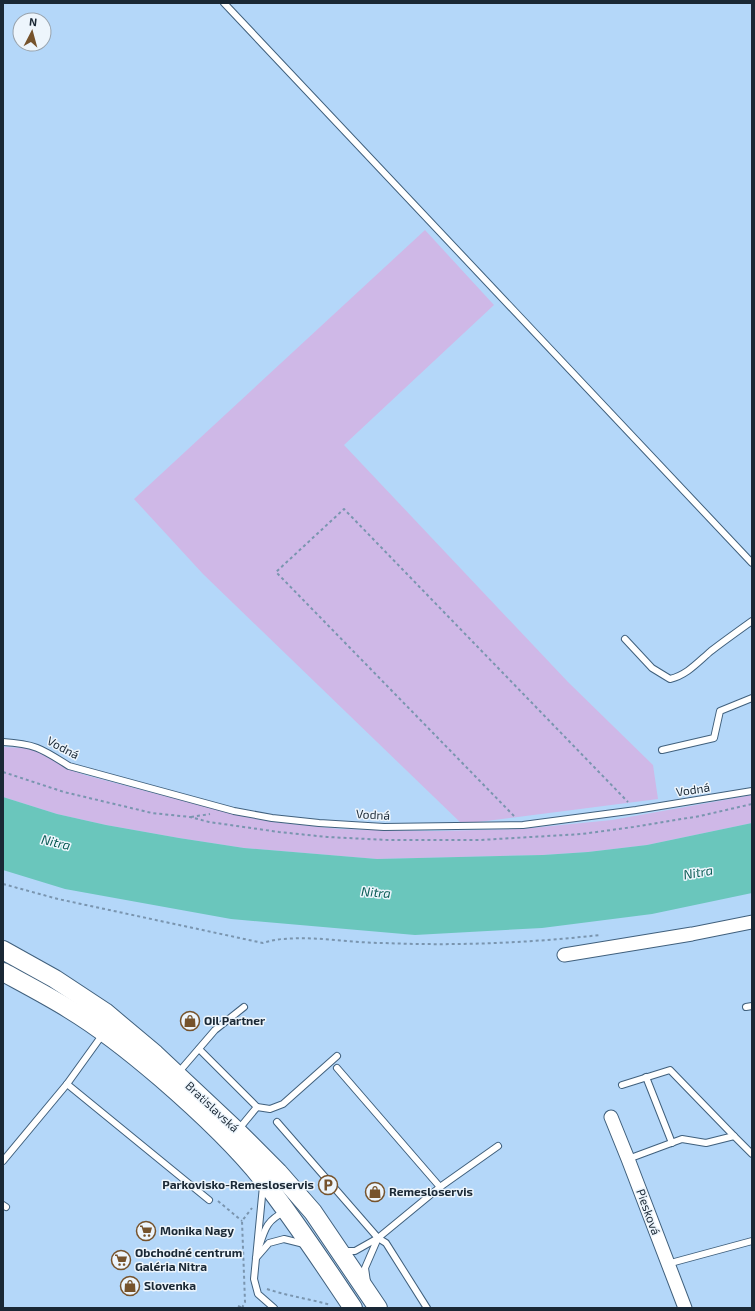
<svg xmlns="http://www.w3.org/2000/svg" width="755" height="1311" font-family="'Exo 2',sans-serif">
	<rect width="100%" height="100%" fill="#b4d7f9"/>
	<g fill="#cfb8e7">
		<path d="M425,230L494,305L344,445L568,682L653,765L658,799L462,824L203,574L134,499Z"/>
		<path d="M3,747L27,748L40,752L68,769L85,775L241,816L273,822L340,829L375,830L435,831L521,829L612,820L752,795V823L647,845L588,852L543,855L377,859L244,848L179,838L106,825L57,814L3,797Z"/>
	</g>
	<path fill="#6ac6bc" d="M3,797L57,814L106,825L179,838L244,848L377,859L543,855L588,852L647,845L752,823V893L652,914L542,928L415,935L231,919L65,889L3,870Z"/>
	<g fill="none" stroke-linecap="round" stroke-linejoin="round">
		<defs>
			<g id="service">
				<path d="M224,3L752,563"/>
				<path d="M625,639L652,668L670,679C687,675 698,662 711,651C724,641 738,631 752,621"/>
				<path d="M3,742C36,744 42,749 69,766L234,811L272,818L319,823L384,827L523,825L636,810L752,791"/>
				<path d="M662,750L714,738L720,711L752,698"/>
				<path d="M746,1007L752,1006"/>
				<path d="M199,1049L257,1107L238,1130"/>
				<path d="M337,1068L440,1187L378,1238L355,1251H344"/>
				<path d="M178,1073L215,1030L244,1007"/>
				<path d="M646,1077L672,1143"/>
				<path d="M67,1084L209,1200"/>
				<path d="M622,1085L670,1070L734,1136"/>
				<path d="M257,1107L270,1109L283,1104L337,1056"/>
				<path d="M277,1122L378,1238L386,1243L427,1308"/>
				<path d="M628,1159L682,1139L706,1143L734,1136L752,1154"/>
				<path d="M3,1161L67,1084L103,1034"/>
				<path d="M263,1186L254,1279L258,1294L274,1308"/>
				<path d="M440,1187L498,1146"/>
				<path d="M3,1205L6,1207"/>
				<path d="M259,1247C265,1228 267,1220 286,1211"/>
				<path d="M256,1258L269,1243L284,1239L304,1244"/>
				<path d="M667,1264L752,1241"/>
				<path d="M367,1282L365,1268L378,1238"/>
			</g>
			<g id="minor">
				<path d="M564,955L692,934L752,922"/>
				<path d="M611,1117L628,1159L685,1308"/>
			</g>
			<g id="secondary">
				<path d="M3,950L55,979L105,1012L155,1054L237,1131L278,1172L313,1212L378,1308"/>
				<path d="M3,972C25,984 48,996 69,1009C102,1029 132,1053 161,1078C198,1110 234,1143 264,1181C296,1222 324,1265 353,1308"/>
			</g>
		</defs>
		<use href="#service" stroke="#40607d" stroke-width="8"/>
		<use href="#minor" stroke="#40607d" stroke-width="15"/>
		<use href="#secondary" stroke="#40607d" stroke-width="20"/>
		<g stroke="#7a95af" stroke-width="2" stroke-dasharray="3 3" stroke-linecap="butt">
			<path d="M3,772L64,792L152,813L190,817L209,822L279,832L327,837L388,840H480L582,834L633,827L700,816L752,804"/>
			<path d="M514,816L276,572L344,509L628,802"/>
			<path d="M191,817L210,814"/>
			<path d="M3,884L58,899L263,943C270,941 277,939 284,939C317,936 351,943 384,943C456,946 529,943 600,935"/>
			<path d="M218,1201L242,1221"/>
			<path d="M267,1289C288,1296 310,1299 331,1305"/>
			<path d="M238,1306L243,1308"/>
			<path d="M242,1308L245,1302L242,1221L252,1208"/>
		</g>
		<use href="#service" stroke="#fff" stroke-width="6"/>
		<use href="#minor" stroke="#fff" stroke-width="13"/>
		<use href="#secondary" stroke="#fff" stroke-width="18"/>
	</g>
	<defs>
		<symbol id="shop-ring" viewBox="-11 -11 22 22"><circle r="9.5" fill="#edf5fc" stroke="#76532c" stroke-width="1.5"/><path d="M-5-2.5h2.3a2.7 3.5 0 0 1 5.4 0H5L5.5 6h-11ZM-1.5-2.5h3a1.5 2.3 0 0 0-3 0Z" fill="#76532c"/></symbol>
		<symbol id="parking-ring" viewBox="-11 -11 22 22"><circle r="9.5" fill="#edf5fc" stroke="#76532c" stroke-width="1.5"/><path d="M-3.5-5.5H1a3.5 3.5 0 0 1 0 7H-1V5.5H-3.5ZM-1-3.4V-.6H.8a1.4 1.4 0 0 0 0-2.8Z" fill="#76532c"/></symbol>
		<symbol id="supermarket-ring" viewBox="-11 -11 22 22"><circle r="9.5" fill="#edf5fc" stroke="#76532c" stroke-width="1.5"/><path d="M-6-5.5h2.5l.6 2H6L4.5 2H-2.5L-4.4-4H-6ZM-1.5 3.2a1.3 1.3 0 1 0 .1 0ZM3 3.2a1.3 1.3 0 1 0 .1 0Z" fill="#76532c"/></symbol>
	</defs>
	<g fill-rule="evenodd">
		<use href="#shop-ring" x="179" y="1010" width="22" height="22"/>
		<use href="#parking-ring" x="317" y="1174" width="22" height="22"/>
		<use href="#shop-ring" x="364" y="1181" width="22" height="22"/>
		<use href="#supermarket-ring" x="135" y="1220" width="22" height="22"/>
		<use href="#supermarket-ring" x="110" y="1249" width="22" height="22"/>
		<use href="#shop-ring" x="119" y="1275" width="22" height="22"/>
	</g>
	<g text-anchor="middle" stroke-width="3" stroke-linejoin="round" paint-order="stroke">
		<g font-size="12" fill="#1a2835" stroke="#edf5fc">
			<text transform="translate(63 748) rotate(28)" y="4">Vodná</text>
			<text transform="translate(693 790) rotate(-9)" y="4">Vodná</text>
			<text transform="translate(373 815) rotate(3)" y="4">Vodná</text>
			<text transform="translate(212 1107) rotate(43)" y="4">Bratislavská</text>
			<text transform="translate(648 1212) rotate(70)" y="4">Piesková</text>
		</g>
		<g font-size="12" font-weight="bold" fill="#1a2835" stroke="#edf5fc" text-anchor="start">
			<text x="204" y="1025">Oil Partner</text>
			<text x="314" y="1189" text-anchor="end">Parkovisko-Remesloservis</text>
			<text x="389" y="1196">Remesloservis</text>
			<text x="160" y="1235">Monika Nagy</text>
			<text x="135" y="1257">Obchodné centrum<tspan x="135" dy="14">Galéria Nitra</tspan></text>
			<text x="144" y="1290">Slovenka</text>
		</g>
		<g font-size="13" font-style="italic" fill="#0a5c56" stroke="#edf5fc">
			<text transform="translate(56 842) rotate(13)" y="5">Nitra</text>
			<text transform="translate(698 872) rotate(-10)" y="5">Nitra</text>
			<text transform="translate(376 892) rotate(4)" y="5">Nitra</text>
		</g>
	</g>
	<rect width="755" height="1311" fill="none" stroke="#1a2835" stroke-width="8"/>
	<g transform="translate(32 32) rotate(6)"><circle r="19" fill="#edf5fc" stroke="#99a3ac"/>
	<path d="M0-3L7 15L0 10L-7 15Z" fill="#76532c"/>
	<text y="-6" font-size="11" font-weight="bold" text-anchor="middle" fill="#1a2835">N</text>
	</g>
</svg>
